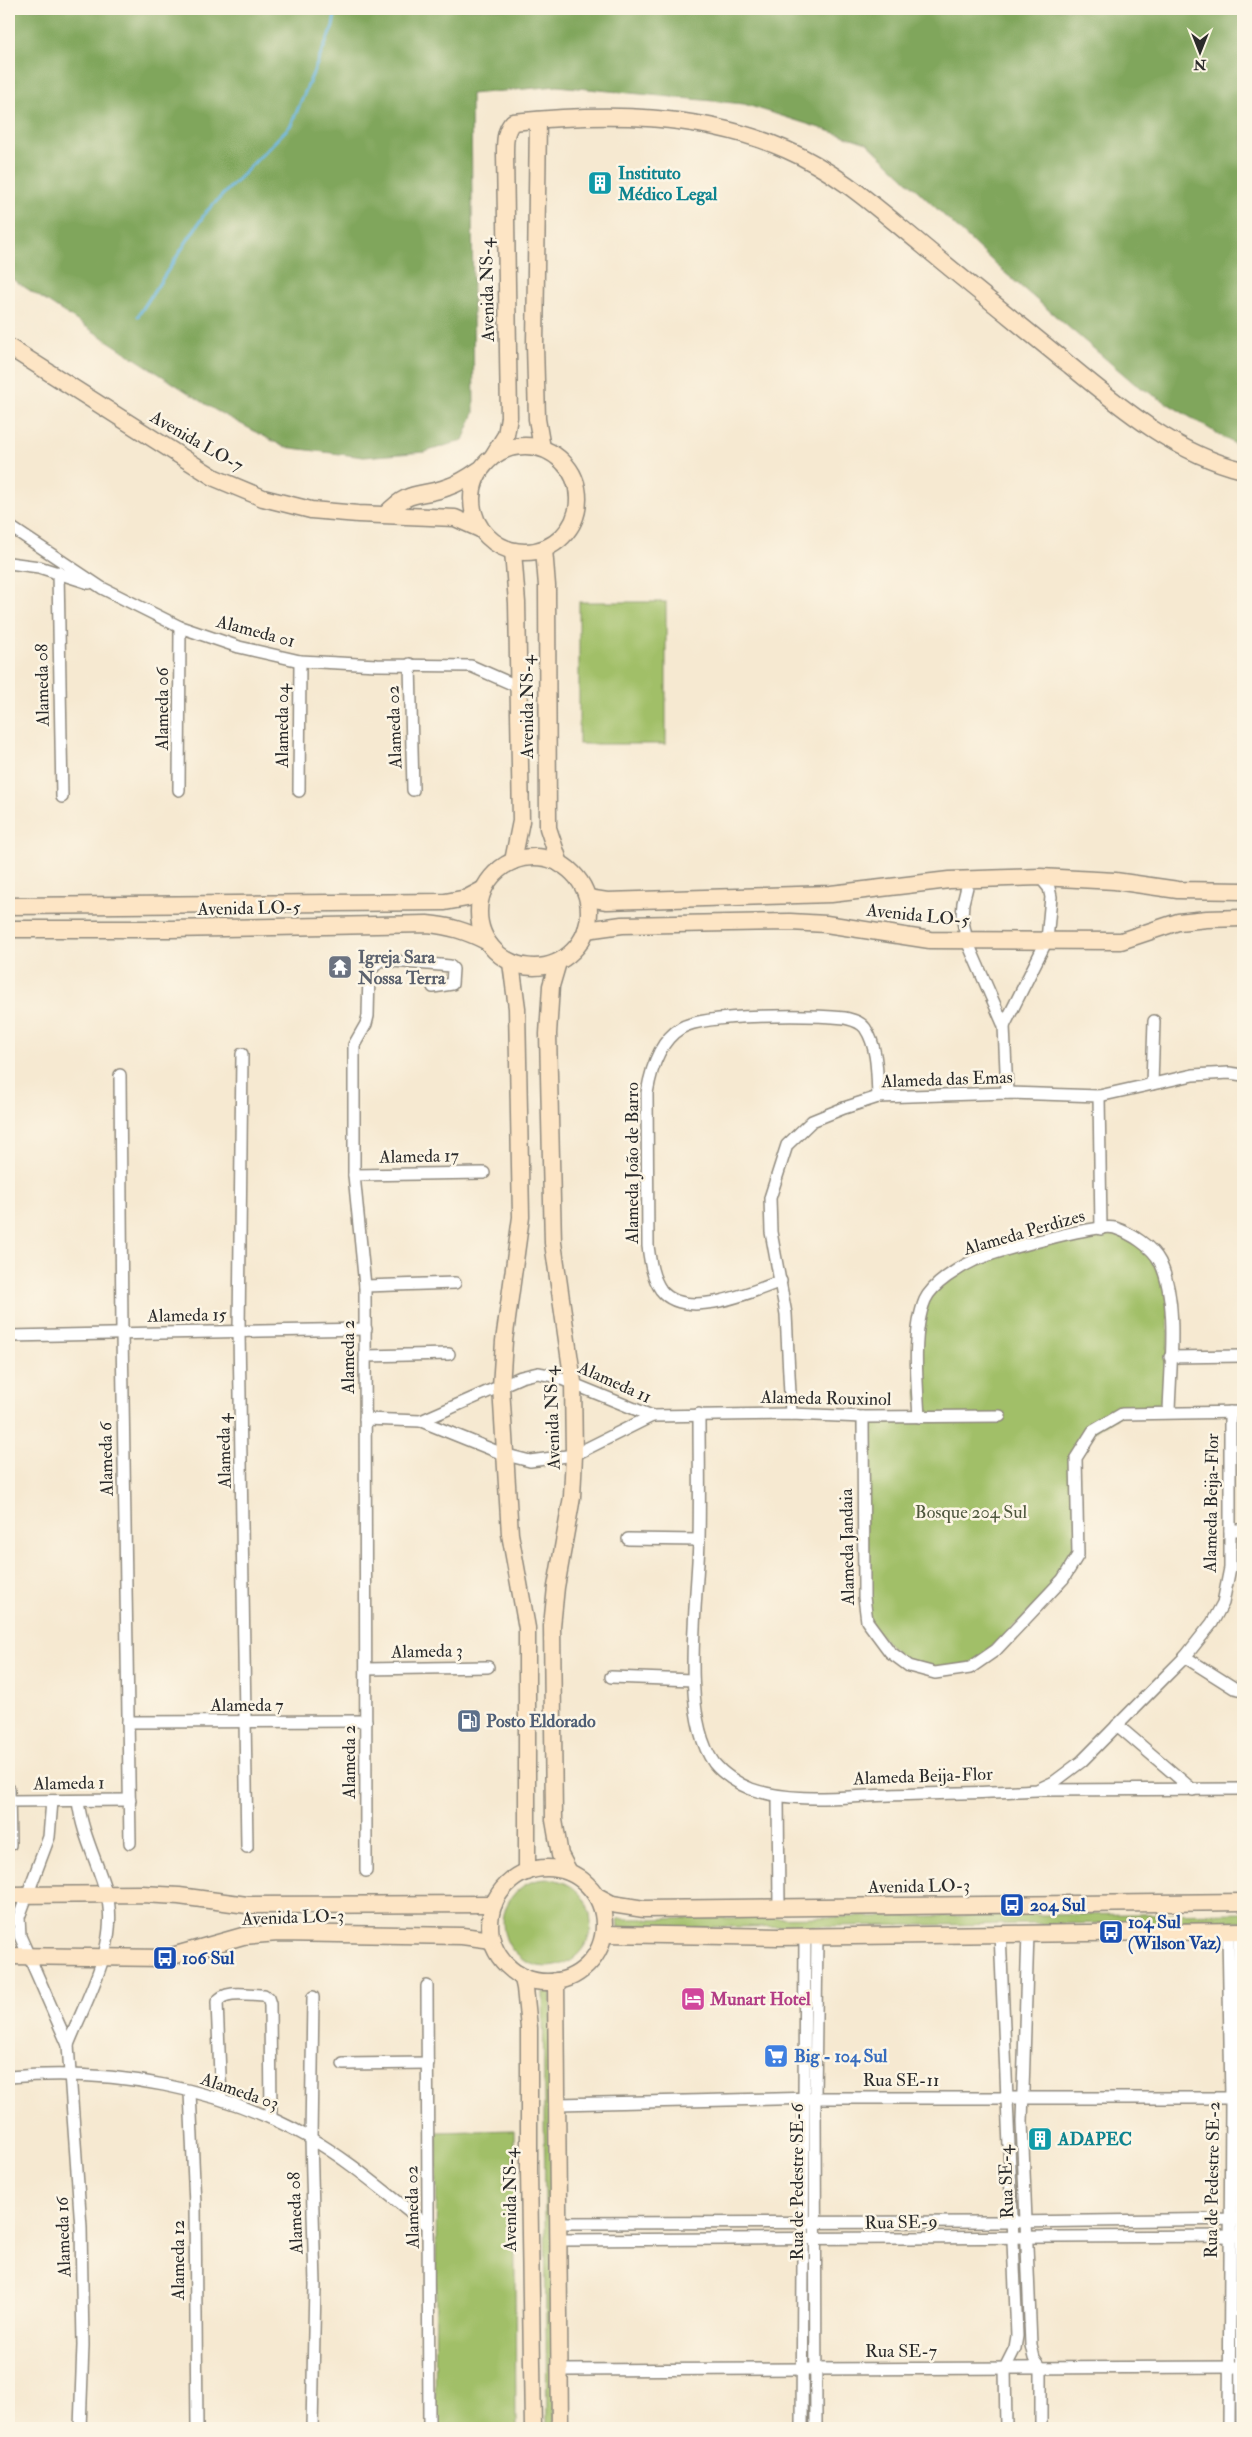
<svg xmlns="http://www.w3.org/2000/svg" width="1252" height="2437" font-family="'IM FELL Double Pica',serif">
	<rect width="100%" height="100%" fill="#fcf5e5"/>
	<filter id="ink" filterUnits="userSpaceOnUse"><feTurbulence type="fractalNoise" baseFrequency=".02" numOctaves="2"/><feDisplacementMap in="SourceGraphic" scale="10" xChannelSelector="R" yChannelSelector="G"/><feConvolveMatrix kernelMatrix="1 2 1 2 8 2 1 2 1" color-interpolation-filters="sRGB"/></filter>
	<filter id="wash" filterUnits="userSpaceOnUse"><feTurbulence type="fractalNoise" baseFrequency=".0096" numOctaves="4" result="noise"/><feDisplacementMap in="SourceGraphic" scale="20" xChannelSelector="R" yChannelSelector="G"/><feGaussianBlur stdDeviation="1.12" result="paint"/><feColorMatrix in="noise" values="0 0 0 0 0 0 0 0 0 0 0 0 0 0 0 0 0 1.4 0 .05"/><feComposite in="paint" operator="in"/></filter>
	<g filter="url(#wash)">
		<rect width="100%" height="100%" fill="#f6e9d1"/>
		<g fill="#a1bf67" stroke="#667549">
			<rect x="579" y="602" width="87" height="142"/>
			<path d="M1114,1228L1159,1260L1168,1288L1169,1412L1122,1414L1093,1432L1076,1458L1078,1555L1063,1579L970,1668L935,1673L909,1666L867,1621L863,1417H919L917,1380L926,1299L975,1260Z"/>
			<circle cx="547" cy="1923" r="44"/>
			<path d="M1243,1913V1922L619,1928L618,1919Z"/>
			<path d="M543,1992H551L555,2428H547Z"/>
			<path d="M514,2130L516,2428H435L437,2132Z"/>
		</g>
		<path fill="#80a65c" stroke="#566844" d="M9,9H1243V449L1135,384L1004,272L867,143L744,104L557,86L471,94L474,413L463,440L425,452L364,457L284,447L215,410L9,277Z"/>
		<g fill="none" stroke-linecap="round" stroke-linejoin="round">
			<path stroke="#64b3de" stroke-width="3" d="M138,316L206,212L291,125L333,26L336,9"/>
		</g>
	</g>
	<g filter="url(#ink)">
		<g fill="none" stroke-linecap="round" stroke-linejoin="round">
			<defs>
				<g id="street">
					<path d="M9,526L102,588L180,627L239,647L300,661L377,665L471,666L519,687"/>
					<path d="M9,563L39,567L89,583"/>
					<path d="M58,572L62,797"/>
					<path d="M410,664L413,790"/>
					<path d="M179,790L180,627"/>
					<path d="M299,791L300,661"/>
					<path d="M969,879L963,903L962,917L967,941L1004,1026L1007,1093"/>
					<path d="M1004,1026L1047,940L1051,897L1049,888L1040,877"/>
					<path d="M242,1054L239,1331L247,1847"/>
					<path d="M120,1075L122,1333L130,1843"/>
					<path d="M1152,1084L1154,1021"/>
					<path d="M1099,1096L1101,1229"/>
					<path d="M354,1175L484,1173"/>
					<path d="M781,1281C752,1292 685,1321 661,1290C652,1277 650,1261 648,1246L647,1093C651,1069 659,1041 681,1028C706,1013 813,1015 845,1018C852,1020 860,1021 865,1028C878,1047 877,1075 878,1097"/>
					<path d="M365,1286L455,1283"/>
					<path d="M9,1336L366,1329"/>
					<path d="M366,1356L449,1354"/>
					<path d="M1170,1357L1243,1356"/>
					<path d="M699,1414C699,1456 700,1498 699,1539C698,1598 679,1715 714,1763C723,1774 738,1784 751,1789C794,1804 845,1796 890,1795C939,1793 988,1793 1037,1790L1054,1782L1082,1761L1166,1676L1185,1657L1212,1623L1223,1603L1230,1568V1412"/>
					<path d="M791,1414L786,1314L771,1232L770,1198L787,1145L812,1121L844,1108L878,1097L1007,1093L1099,1096L1193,1075L1229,1073L1243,1075"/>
					<path d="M863,1417L864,1597L867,1621L890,1652L909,1666L935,1673L970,1668L996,1650L1063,1579L1078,1555L1076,1458L1093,1431L1122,1414L1243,1412"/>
					<path d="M919,1417C917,1383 912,1331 925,1300C932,1284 960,1267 975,1260C995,1252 1097,1223 1115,1228C1130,1233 1152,1246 1160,1262C1179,1302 1170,1368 1169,1412"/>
					<path d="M365,1419L421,1421L503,1454L530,1461L574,1455L652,1416"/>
					<path d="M421,1421L521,1377L538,1373L554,1376L652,1416L791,1414L863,1417L1000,1416"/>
					<path d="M1230,1530H1243"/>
					<path d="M628,1539L699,1540"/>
					<path d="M1185,1657L1234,1688L1243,1690"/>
					<path d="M366,1669L488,1667"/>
					<path d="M611,1677L693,1680"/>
					<path d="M128,1722L366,1721"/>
					<path d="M1117,1725L1193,1790"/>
					<path d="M9,1789L10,1845"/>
					<path d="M1042,1790L1243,1789"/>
					<path d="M778,1797L779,1907"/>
					<path d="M9,1801L130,1800"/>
					<path d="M52,1801L49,1837L19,1917L20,1936L68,2045L81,2227L83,2345L80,2428"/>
					<path d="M366,1871L365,1286L354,1175V1045L366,1024L368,1016L369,972L380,960L440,965L450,966L453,969L452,984L433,987"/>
					<path d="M1239,1931L1242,2428"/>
					<path d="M1228,1932L1231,2098L1229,2428"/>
					<path d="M1000,1933L1017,2336L1015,2348L1005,2368L1006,2428"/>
					<path d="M1028,1933L1022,2122L1031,2345L1034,2358L1041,2368V2428"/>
					<path d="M427,1986L429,2428"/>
					<path d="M68,2045C86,1999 121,1942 106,1892C97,1861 82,1834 78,1801"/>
					<path d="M343,2064L428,2063"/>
					<path d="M9,2077C111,2068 220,2087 310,2138C352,2162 390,2197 429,2226"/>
					<path d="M190,2092L195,2205L197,2428"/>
					<path d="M221,2099L217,2002C225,1989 250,1995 264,1995L268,1998L270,2004L271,2118"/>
					<path d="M558,2104L815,2098H1243"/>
					<path d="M560,2223L1011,2222L1243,2219"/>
					<path d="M560,2240C788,2240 1015,2236 1243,2236"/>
					<path d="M560,2370L1243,2367"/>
					<path d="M312,2428L315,2285L311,2139L313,1997"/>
					<path d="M802,2428L805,1936"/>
					<path d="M816,2428L815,2098L817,1936"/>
				</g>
				<g id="secondary">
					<path d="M538,120L535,345L537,419L542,448"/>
					<path d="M9,347L215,478L263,498L311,510L358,514L455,518L480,529"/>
					<circle cx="525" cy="499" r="53"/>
					<path d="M493,456L506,435L509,417L505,153C505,142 505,130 513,122C604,113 701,112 787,150C838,172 878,209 921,244C969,284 1019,324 1068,364C1120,407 1176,454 1243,470"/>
					<path d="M386,514C411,488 419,498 448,487C460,483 469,477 479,470"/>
					<path d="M544,549L547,586L548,828L560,864"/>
					<circle cx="534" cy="912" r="55"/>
					<path d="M513,861L521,821L517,603L513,551"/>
					<path d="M588,898L607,901L831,894L949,880L1040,877L1115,881L1178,890L1243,891"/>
					<path d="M9,906L445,902L467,898L482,890"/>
					<path d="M9,929H171L427,924C450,926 466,931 486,941"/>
					<path d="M586,930L622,925L790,922L826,924L930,940L1121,941L1178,922L1207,919L1243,918"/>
					<path d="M558,962L551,986L548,1034L553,1243L573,1382L574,1455L572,1497L556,1587L552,1626L554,1820L560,1855L569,1872"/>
					<path d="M511,963L517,1008L521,1217L504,1341L501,1387L510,1534L527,1628V1872"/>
					<circle cx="547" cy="1925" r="57"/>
					<path d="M9,1895L142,1894L179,1896L247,1905L494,1904"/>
					<path d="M597,1896L612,1904L644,1909L1243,1902"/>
					<path d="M604,1934L778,1937L1243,1931"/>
					<path d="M9,1956L165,1958L243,1936L278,1933L462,1936L492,1940"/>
					<path d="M518,1974L523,1979L525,1988L529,2028V2170L533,2428"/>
					<path d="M556,1981L560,2428"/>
				</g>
			</defs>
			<use href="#street" stroke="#908a7e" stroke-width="14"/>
			<use href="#secondary" stroke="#908a7e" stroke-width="19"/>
			<use href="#street" stroke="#fff" stroke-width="11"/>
			<use href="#secondary" stroke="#fde5c5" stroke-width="16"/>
		</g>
	</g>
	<defs>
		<symbol id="building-square" viewBox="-11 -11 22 22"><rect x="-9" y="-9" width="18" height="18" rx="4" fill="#0f9aa8" stroke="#fcf5e5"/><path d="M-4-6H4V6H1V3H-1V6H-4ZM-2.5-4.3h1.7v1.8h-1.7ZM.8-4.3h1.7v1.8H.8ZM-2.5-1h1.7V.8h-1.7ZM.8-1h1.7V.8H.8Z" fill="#fff"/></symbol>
		<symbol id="temple-square" viewBox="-11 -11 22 22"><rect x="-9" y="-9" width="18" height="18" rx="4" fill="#6b7280" stroke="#fcf5e5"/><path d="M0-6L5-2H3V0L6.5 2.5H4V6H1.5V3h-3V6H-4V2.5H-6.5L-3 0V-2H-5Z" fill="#fff"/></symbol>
		<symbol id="fuel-square" viewBox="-11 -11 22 22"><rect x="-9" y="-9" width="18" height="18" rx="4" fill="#5c6f8a" stroke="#fcf5e5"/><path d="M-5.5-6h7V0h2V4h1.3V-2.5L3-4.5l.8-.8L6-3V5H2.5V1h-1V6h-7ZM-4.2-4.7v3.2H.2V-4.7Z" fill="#fff"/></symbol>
		<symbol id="bus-square" viewBox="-11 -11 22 22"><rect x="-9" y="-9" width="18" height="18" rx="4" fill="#1a4fb4" stroke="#fcf5e5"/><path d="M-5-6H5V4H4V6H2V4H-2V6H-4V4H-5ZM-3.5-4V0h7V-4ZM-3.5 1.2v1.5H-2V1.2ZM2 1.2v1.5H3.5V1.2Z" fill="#fff"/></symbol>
		<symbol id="hotel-square" viewBox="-11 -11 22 22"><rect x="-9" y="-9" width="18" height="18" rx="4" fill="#d1479c" stroke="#fcf5e5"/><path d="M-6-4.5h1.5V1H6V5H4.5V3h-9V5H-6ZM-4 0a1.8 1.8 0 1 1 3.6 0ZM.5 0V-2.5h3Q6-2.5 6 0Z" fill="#fff"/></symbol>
		<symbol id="supermarket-square" viewBox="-11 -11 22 22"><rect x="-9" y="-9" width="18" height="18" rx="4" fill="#3f7fe0" stroke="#fcf5e5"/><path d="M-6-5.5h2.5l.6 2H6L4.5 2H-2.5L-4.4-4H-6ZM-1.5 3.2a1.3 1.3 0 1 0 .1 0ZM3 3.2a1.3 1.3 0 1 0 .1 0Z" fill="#fff"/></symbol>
	</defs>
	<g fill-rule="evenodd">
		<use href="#building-square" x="586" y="169" width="28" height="28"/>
		<use href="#temple-square" x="326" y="953" width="28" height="28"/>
		<use href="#fuel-square" x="455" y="1707" width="28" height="28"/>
		<use href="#bus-square" x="998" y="1891" width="28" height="28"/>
		<use href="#bus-square" x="1097" y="1918" width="28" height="28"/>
		<use href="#bus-square" x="151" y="1944" width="28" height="28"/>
		<use href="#hotel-square" x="679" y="1985" width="28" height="28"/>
		<use href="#supermarket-square" x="762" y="2042" width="28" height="28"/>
		<use href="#building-square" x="1026" y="2125" width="28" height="28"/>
	</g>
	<g text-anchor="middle" stroke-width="5" stroke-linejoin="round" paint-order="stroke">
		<g font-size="18" font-weight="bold" fill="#0d838f" stroke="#fcf5e5" text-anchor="start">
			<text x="618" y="179">Instituto<tspan x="618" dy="21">Médico Legal</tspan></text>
			<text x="1058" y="2145">ADAPEC</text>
		</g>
		<g font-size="18" fill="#2b2b2b" stroke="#fcf5e5">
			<text transform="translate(487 290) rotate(-91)" y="6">Avenida NS-4</text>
			<text transform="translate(197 441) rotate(30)" y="6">Avenida LO-7</text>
			<text transform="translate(256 631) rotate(15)" y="6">Alameda 01</text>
			<text transform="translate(42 685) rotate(-91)" y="6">Alameda 08</text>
			<text transform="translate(527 707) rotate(-90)" y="6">Avenida NS-4</text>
			<text transform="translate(162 709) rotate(-90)" y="6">Alameda 06</text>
			<text transform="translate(282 726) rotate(-90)" y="6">Alameda 04</text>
			<text transform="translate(394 727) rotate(-92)" y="6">Alameda 02</text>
			<text transform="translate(249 908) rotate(-1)" y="6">Avenida LO-5</text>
			<text transform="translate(918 915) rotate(6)" y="6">Avenida LO-5</text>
			<text transform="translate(947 1079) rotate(-2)" y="6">Alameda das Emas</text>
			<text transform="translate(419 1156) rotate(-1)" y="6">Alameda 17</text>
			<text transform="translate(632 1163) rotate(-90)" y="6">Alameda João de Barro</text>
			<text transform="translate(1024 1232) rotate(-16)" y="6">Alameda Perdizes</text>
			<text transform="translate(187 1315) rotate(-1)" y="6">Alameda 15</text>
			<text transform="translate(348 1357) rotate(-90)" y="6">Alameda 2</text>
			<text transform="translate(615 1382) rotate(24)" y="6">Alameda 11</text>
			<text transform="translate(826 1398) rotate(1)" y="6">Alameda Rouxinol</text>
			<text transform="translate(552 1418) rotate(-92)" y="6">Avenida NS-4</text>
			<text transform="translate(224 1451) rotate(-91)" y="6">Alameda 4</text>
			<text transform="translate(106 1459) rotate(-91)" y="6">Alameda 6</text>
			<text transform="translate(1211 1503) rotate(-89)" y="6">Alameda Beija-Flor</text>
			<text transform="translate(847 1547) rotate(-91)" y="6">Alameda Jandaia</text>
			<text transform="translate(427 1651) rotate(-1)" y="6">Alameda 3</text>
			<text x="247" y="1711">Alameda 7</text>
			<text transform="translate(349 1762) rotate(-90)" y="6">Alameda 2</text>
			<text transform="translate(923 1776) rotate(-2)" y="6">Alameda Beija-Flor</text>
			<text transform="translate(69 1783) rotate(-1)" y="6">Alameda 1</text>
			<text transform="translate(919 1886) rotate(-1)" y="6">Avenida LO-3</text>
			<text transform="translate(293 1917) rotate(-2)" y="6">Avenida LO-3</text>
			<text x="901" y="2086">Rua SE-11</text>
			<text transform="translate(240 2091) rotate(19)" y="6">Alameda 03</text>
			<text transform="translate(1212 2180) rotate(-89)" y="6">Rua de Pedestre SE-2</text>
			<text transform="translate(797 2182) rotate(-90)" y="6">Rua de Pedestre SE-6</text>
			<text transform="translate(1006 2182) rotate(-92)" y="6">Rua SE-4</text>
			<text transform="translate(510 2200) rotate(-90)" y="6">Avenida NS-4</text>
			<text transform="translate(412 2207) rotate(-91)" y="6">Alameda 02</text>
			<text transform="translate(295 2213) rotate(-92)" y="6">Alameda 08</text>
			<text transform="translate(901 2222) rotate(-1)" y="6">Rua SE-9</text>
			<text transform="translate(63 2237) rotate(-92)" y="6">Alameda 16</text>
			<text transform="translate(178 2260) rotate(-90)" y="6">Alameda 12</text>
			<text x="901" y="2357">Rua SE-7</text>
		</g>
		<g font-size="18" font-weight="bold" fill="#5b616d" stroke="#fcf5e5" text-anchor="start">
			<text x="358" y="963">Igreja Sara<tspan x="358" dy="21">Nossa Terra</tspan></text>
		</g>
		<g font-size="18" fill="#4e573d" stroke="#fcf5e5">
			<text x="971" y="1518">Bosque 204 Sul</text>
		</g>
		<g font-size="18" font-weight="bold" fill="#4e5e75" stroke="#fcf5e5" text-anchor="start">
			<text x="486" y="1727">Posto Eldorado</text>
		</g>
		<g font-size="18" font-weight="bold" fill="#164399" stroke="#fcf5e5" text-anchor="start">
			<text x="1030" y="1911">204 Sul</text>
			<text x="1128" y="1928">104 Sul<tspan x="1128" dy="21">(Wilson Vaz)</tspan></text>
			<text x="182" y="1964">106 Sul</text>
		</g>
		<g font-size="18" font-weight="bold" fill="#b23c85" stroke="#fcf5e5" text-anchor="start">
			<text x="710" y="2005">Munart Hotel</text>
		</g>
		<g font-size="18" font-weight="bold" fill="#366cbe" stroke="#fcf5e5" text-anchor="start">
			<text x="794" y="2062">Big - 104 Sul</text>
		</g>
	</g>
	<rect width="1252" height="2437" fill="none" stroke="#fcf5e5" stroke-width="30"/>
	<g transform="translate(1200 52) rotate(180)" stroke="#fcf5e5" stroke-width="4" paint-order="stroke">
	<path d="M0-4L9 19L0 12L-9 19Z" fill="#2b2b2b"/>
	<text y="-8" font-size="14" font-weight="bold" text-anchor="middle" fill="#2b2b2b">N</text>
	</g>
</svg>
